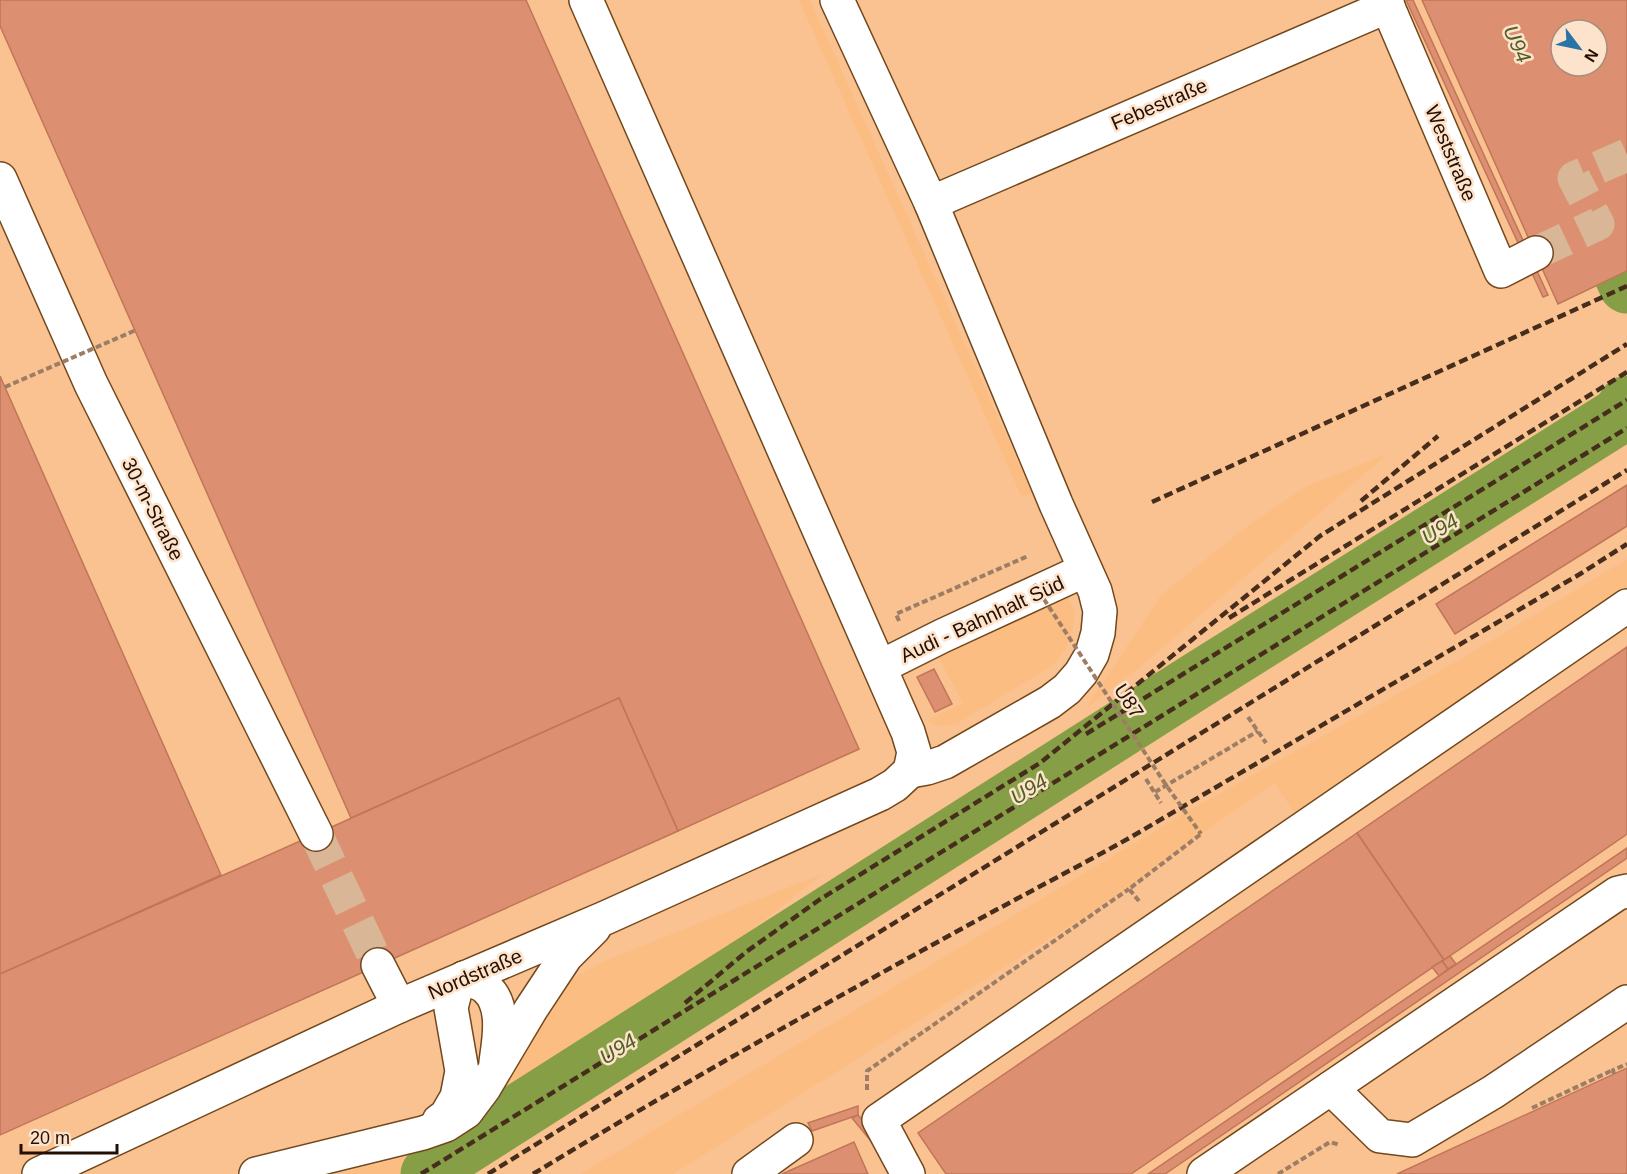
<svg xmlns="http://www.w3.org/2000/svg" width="1627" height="1174" font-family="Helvetica,sans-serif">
	<rect width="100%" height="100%" fill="#f9d3b1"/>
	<path fill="#fac291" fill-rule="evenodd" d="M0,0H1627V1174H0ZM1561,30H1597V66H1561Z"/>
	<g fill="#fcbd83">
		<path d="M799,0H810L1032,493L1022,498Z"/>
		<path d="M1389,453L1139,668L1085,709L1161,595L1250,524L1305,487Z"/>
		<path d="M1627,559V588L1294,812L1274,783L1201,834L1129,889L673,1174H580L1197,806L1459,660Z"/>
		<path d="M1065,589L1074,611V624L1066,649L1052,666L958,723C945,726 939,728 927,720L963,703L937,655Z"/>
		<path d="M824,873L712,961L640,1026L438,1157L410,1174H338L434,1150L463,1135L488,1113L526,1051L561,988L575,977L600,963Z"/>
	</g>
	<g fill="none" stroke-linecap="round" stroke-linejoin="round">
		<g stroke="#869f47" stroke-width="57">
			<path d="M1590,203L1627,285"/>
			<path d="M429,1174L440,1162L1198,680L1620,415L1627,404"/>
		</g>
	</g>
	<g fill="#dd9071" stroke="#c07657" stroke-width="1.5" fill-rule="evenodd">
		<path d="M0,0H526L859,749L678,831L619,698L351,818L0,26Z"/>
		<path d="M1406,0H1413L1548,295L1543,297Z"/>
		<path d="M1422,0H1627V271L1558,304ZM1561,30H1597V66H1561Z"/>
		<path d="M0,376L221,875L0,974Z"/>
		<path d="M1627,485V526L1455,634L1436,604Z"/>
		<path d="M1627,647V834L1444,960L1357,833Z"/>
		<path d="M934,669L952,704L935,712L917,677Z"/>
		<path d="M619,698L678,831L0,1135V974L316,834Z"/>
		<path d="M1357,833L1444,960L1442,961L1131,1174H946L918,1133Z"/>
		<path d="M1627,848V858L1165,1174H1148Z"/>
		<path d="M1450,956L1456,964L1448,969L1442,961Z"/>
		<path d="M1442,961L1448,969L1439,976L1432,967Z"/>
		<path d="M1627,1068V1174H1397Z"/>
		<path d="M858,1106V1115L812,1131L808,1123Z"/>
		<path d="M858,1115L909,1174H898L852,1118Z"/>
		<path d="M854,1142L868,1174H782Z"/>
	</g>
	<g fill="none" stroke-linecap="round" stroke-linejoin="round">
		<g stroke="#d9b696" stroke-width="33" stroke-dasharray="33 16" stroke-linecap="butt">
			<path d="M1536,253L1598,224L1574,178L1627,155"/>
			<path d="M316,834L378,965"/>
		</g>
		<defs>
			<g id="minor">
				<path d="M586,0L908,732L914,752L910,771"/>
				<path d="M837,0L931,203L1056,504L1095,591L1100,611L1098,633L1092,654L1081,673L1067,689L1050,702L945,762L927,768L910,771"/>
				<path d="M1385,0L1501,271L1536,253"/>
				<path d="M0,179L91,384L316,834"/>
				<path d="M931,203L1388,6"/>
				<path d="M880,667L942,636L1085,570"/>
				<path d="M378,965L399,1006"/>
				<path d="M464,978C471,981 481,983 486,988C506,1005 499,1040 496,1062"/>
				<path d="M1331,1088L1380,1136L1412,1140L1493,1092L1627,1002"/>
				<path d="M439,1121L446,1116L457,1097L462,1071L451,1008L455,992L464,978"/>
				<path d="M39,1174L399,1006L605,918L880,794L895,785L910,771"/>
				<path d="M256,1174L423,1133L446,1125L466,1112L484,1088L531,1009L566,956L594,928"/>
				<path d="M749,1174L796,1140"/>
				<path d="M908,1174L879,1120L1627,606"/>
				<path d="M1204,1174L1618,893L1627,891"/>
			</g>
		</defs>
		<use href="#minor" stroke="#73481c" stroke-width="36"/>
		<g stroke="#9d7e65" stroke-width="4" stroke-dasharray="6 3" stroke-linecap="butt">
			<path d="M899,621L896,614L1028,556"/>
			<path d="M1248,717L1266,743"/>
			<path d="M1146,779L1161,803"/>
			<path d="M1155,792L1258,731"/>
			<path d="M1139,901L1129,889L1201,834"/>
			<path d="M1614,1074L1613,1070L1627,1064"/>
			<path d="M867,1090V1071L1129,889"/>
			<path d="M1532,1108L1613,1070"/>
			<path d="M1278,1174L1330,1142L1340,1145"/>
		</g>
		<use href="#minor" stroke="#fff" stroke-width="33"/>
		<g stroke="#462d1c" stroke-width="4.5" stroke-dasharray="9 4.5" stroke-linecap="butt">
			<path d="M1361,501L1438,436"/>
			<path d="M1152,502L1627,286"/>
			<path d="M1229,618L1627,372"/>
			<path d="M1086,734L1627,400"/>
			<path d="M685,1003L746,952L819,900L1040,763L1320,536L1627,344"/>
			<path d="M421,1174L1627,428"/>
			<path d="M488,1174L1627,470"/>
			<path d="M533,1174C674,1088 819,1007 963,928C1019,897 1076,868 1131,837L1580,574L1627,544"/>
		</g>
		<g stroke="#9d7e65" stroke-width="4" stroke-dasharray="6 3" stroke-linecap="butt">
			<path d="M5,387L136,330"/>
			<path d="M1034,584L1166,785L1201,834"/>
		</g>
	</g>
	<g text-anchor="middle" stroke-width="5" stroke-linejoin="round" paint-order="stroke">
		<g font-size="20" fill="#250f00" stroke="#fde3cc">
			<text transform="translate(1159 104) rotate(-23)" y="7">Febestraße</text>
			<text transform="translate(1451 153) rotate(67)" y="7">Weststraße</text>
			<text transform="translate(153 509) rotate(63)" y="7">30-m-Straße</text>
			<text transform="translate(982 619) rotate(-25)" y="7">Audi - Bahnhalt Süd</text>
			<text transform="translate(1129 701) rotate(57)" y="7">U87</text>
			<text transform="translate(475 974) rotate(-23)" y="7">Nordstraße</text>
		</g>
		<g font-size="21" font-style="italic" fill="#4e5f21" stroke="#fde3cc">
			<text transform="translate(1517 44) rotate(66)" y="7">U94</text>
			<text transform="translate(1440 529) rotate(-32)" y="7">U94</text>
			<text transform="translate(1029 789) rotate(-32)" y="7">U94</text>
			<text transform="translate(618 1049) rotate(-32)" y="7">U94</text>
		</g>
	</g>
	<g transform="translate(1579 48) rotate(122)"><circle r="28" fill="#fde3cc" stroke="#a78e7a" stroke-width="1.5"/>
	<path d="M0-4.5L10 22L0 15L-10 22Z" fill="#2973a7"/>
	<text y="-9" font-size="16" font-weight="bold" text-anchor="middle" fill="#250f00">N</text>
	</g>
	<path d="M21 1144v9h96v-9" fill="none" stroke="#250f00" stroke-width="3"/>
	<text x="30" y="1144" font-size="18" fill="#250f00" stroke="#fde3cc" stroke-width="4.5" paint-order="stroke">20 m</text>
</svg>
